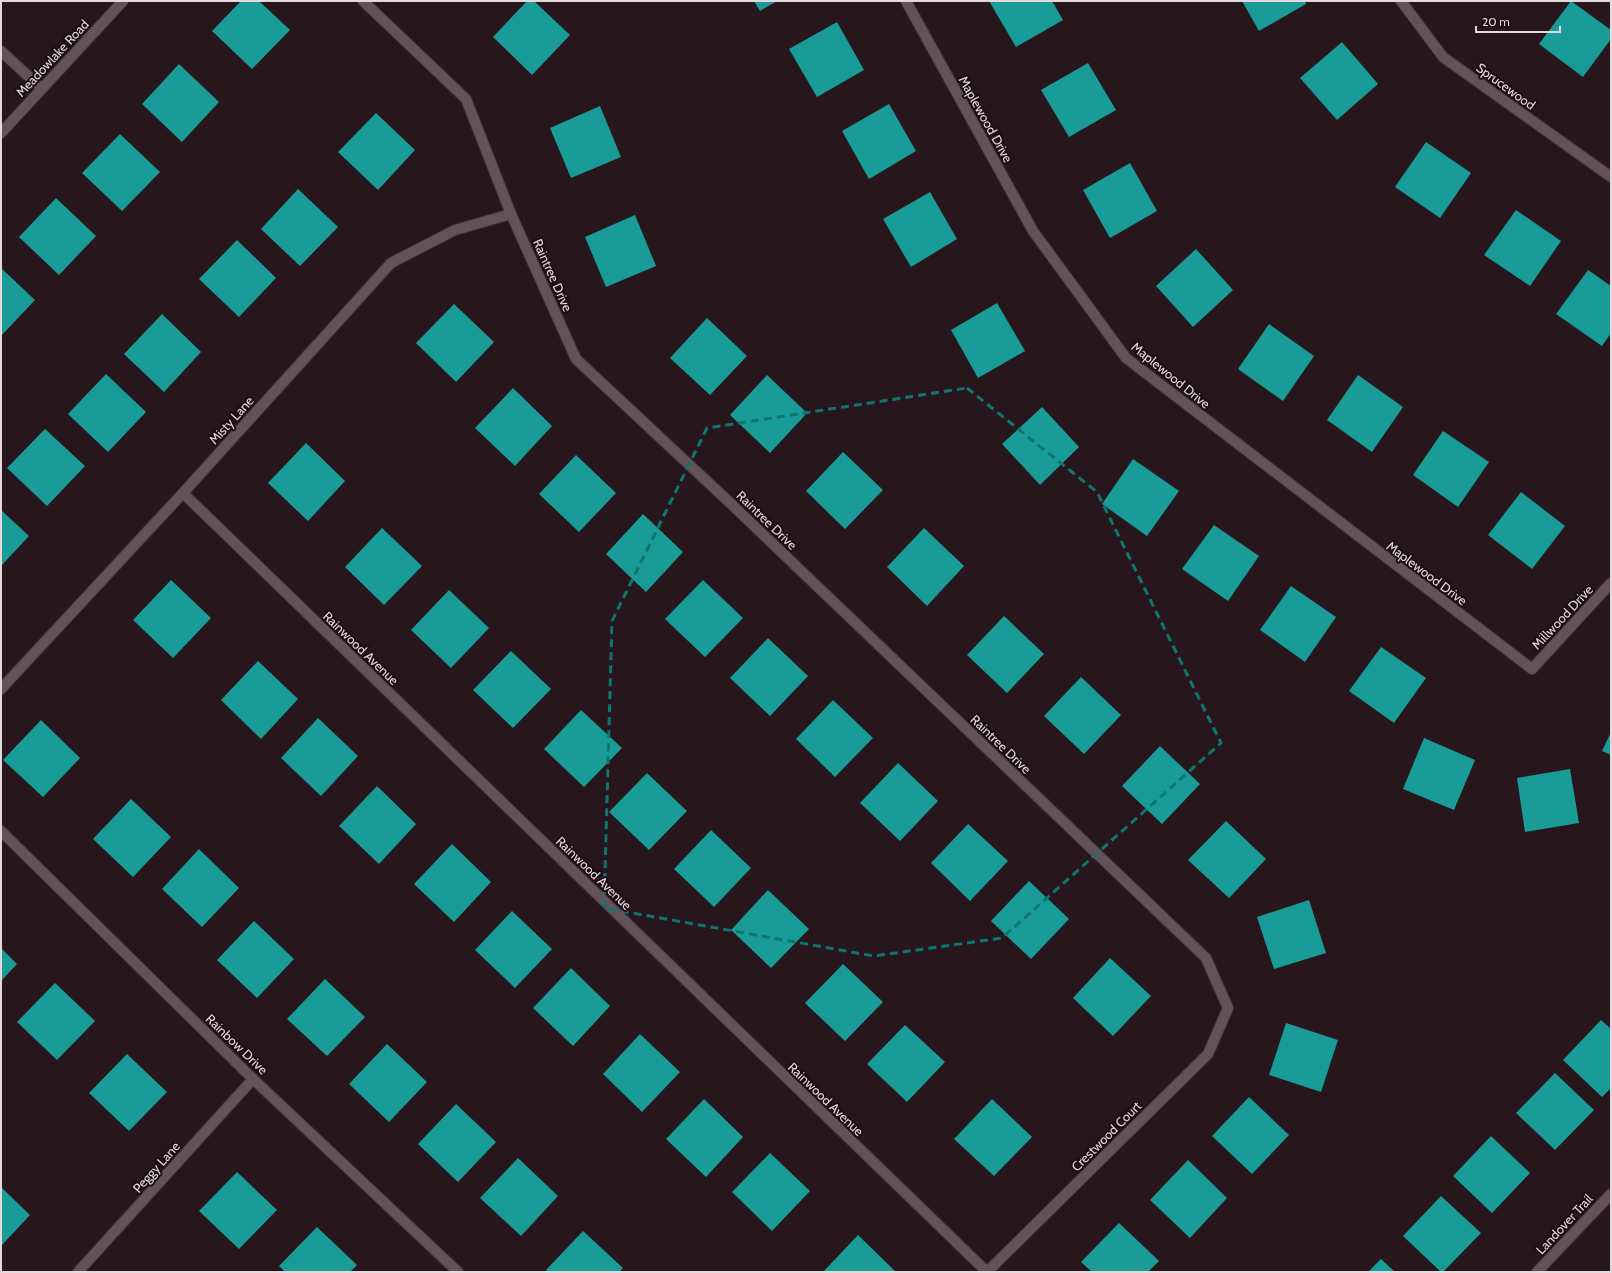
<svg xmlns="http://www.w3.org/2000/svg" width="1612" height="1273" font-family="Cabin,sans-serif">
	<rect width="100%" height="100%" fill="#27171d"/>
	<g fill="#199b97">
		<path d="M241,1H259L290,30L252,69L212,31Z"/>
		<path d="M527,1H534L570,35L532,75L493,37Z"/>
		<path d="M754,1H777L760,11Z"/>
		<path d="M989,1H1052L1063,20L1016,47Z"/>
		<path d="M1242,1H1305L1306,4L1259,31Z"/>
		<path d="M1571,1L1611,30V39L1583,77L1539,44Z"/>
		<path d="M837,22L864,70L817,97L789,49Z"/>
		<path d="M1342,42L1378,84L1337,120L1300,78Z"/>
		<path d="M1088,63L1116,110L1069,137L1041,90Z"/>
		<path d="M179,64L219,102L182,142L142,104Z"/>
		<path d="M889,104L916,151L869,179L842,131Z"/>
		<path d="M600,106L621,157L571,178L550,128Z"/>
		<path d="M376,113L415,150L378,190L338,152Z"/>
		<path d="M120,134L160,172L122,211L82,173Z"/>
		<path d="M1426,142L1471,173L1440,218L1395,187Z"/>
		<path d="M1130,163L1157,211L1110,238L1083,190Z"/>
		<path d="M298,189L338,227L300,266L261,229Z"/>
		<path d="M930,192L957,239L911,267L883,219Z"/>
		<path d="M56,198L96,236L59,275L19,237Z"/>
		<path d="M1516,210L1561,241L1530,286L1484,255Z"/>
		<path d="M635,215L656,266L606,287L585,237Z"/>
		<path d="M237,240L276,278L239,317L199,279Z"/>
		<path d="M1196,249L1233,290L1193,327L1156,286Z"/>
		<path d="M1,268L35,300L1,336Z"/>
		<path d="M1588,270L1611,286V333L1602,346L1556,314Z"/>
		<path d="M997,303L1025,351L978,378L951,330Z"/>
		<path d="M454,304L494,342L456,382L416,343Z"/>
		<path d="M162,314L201,352L164,392L124,354Z"/>
		<path d="M707,318L747,356L710,395L670,358Z"/>
		<path d="M1269,324L1314,356L1283,401L1238,369Z"/>
		<path d="M106,374L146,412L108,452L68,414Z"/>
		<path d="M767,375L807,413L770,453L730,415Z"/>
		<path d="M1358,375L1403,407L1372,452L1327,420Z"/>
		<path d="M513,388L552,426L515,466L475,428Z"/>
		<path d="M1042,407L1079,447L1040,485L1002,444Z"/>
		<path d="M45,429L85,466L47,506L7,468Z"/>
		<path d="M1443,431L1489,462L1458,507L1413,475Z"/>
		<path d="M306,443L345,481L308,521L268,483Z"/>
		<path d="M843,452L883,490L845,529L806,491Z"/>
		<path d="M576,455L616,493L579,532L539,494Z"/>
		<path d="M1133,459L1179,491L1147,536L1102,504Z"/>
		<path d="M1521,492L1565,526L1532,569L1488,535Z"/>
		<path d="M1,510L29,536L1,566Z"/>
		<path d="M643,514L683,552L646,592L606,554Z"/>
		<path d="M1214,525L1259,556L1228,601L1182,569Z"/>
		<path d="M382,528L422,566L384,605L345,567Z"/>
		<path d="M924,528L964,566L927,606L887,567Z"/>
		<path d="M171,580L211,618L173,658L133,620Z"/>
		<path d="M703,580L743,618L705,657L665,619Z"/>
		<path d="M1291,586L1336,617L1305,662L1260,630Z"/>
		<path d="M449,590L489,628L451,668L411,630Z"/>
		<path d="M1004,616L1044,654L1007,693L967,655Z"/>
		<path d="M768,638L808,676L770,716L730,678Z"/>
		<path d="M1381,647L1426,678L1394,723L1349,691Z"/>
		<path d="M511,651L551,689L513,728L473,690Z"/>
		<path d="M258,661L298,699L261,739L221,700Z"/>
		<path d="M1081,677L1121,715L1084,754L1044,716Z"/>
		<path d="M833,700L873,738L835,777L796,739Z"/>
		<path d="M581,710L622,748L584,787L544,749Z"/>
		<path d="M318,718L358,756L321,796L281,758Z"/>
		<path d="M41,720L80,758L43,797L3,760Z"/>
		<path d="M1611,732V755L1602,751Z"/>
		<path d="M1424,738L1475,760L1454,810L1403,789Z"/>
		<path d="M1160,746L1200,784L1162,824L1122,786Z"/>
		<path d="M898,763L938,801L900,841L860,803Z"/>
		<path d="M1570,769L1579,823L1525,832L1517,778Z"/>
		<path d="M647,773L687,811L649,850L609,812Z"/>
		<path d="M377,786L416,824L379,864L339,826Z"/>
		<path d="M131,799L171,837L133,877L93,839Z"/>
		<path d="M1226,821L1266,859L1229,898L1188,860Z"/>
		<path d="M968,824L1008,861L970,901L931,863Z"/>
		<path d="M711,830L751,868L714,907L674,869Z"/>
		<path d="M452,844L491,882L454,922L414,884Z"/>
		<path d="M199,849L239,888L202,927L162,889Z"/>
		<path d="M1029,881L1069,919L1031,959L991,921Z"/>
		<path d="M768,890L809,929L771,968L731,930Z"/>
		<path d="M1309,900L1326,953L1274,969L1257,917Z"/>
		<path d="M512,911L552,949L515,988L475,950Z"/>
		<path d="M254,921L294,959L257,998L217,960Z"/>
		<path d="M1,948L17,964L1,981Z"/>
		<path d="M1110,958L1151,996L1113,1036L1073,998Z"/>
		<path d="M843,964L883,1002L845,1041L805,1003Z"/>
		<path d="M571,968L610,1006L573,1046L533,1008Z"/>
		<path d="M325,979L365,1017L327,1056L287,1019Z"/>
		<path d="M55,983L95,1021L57,1060L17,1022Z"/>
		<path d="M1601,1020L1611,1029V1088L1602,1097L1563,1060Z"/>
		<path d="M1286,1023L1338,1040L1321,1092L1269,1075Z"/>
		<path d="M905,1025L945,1062L907,1102L867,1064Z"/>
		<path d="M640,1034L680,1072L642,1112L603,1074Z"/>
		<path d="M387,1044L427,1082L389,1122L349,1084Z"/>
		<path d="M127,1054L167,1092L129,1131L89,1093Z"/>
		<path d="M1555,1073L1594,1110L1555,1150L1516,1113Z"/>
		<path d="M1249,1097L1289,1135L1252,1174L1212,1136Z"/>
		<path d="M704,1099L743,1137L706,1177L666,1139Z"/>
		<path d="M992,1099L1032,1137L994,1176L954,1139Z"/>
		<path d="M456,1104L496,1142L458,1182L418,1144Z"/>
		<path d="M1491,1136L1530,1173L1492,1213L1453,1176Z"/>
		<path d="M770,1153L810,1191L772,1231L732,1192Z"/>
		<path d="M518,1158L558,1196L521,1236L480,1198Z"/>
		<path d="M1188,1160L1227,1198L1190,1238L1150,1200Z"/>
		<path d="M237,1172L277,1210L239,1249L199,1211Z"/>
		<path d="M1,1187L30,1215L1,1246Z"/>
		<path d="M1441,1196L1481,1233L1443,1272H1441L1403,1236Z"/>
		<path d="M1119,1223L1159,1261L1148,1272H1092L1081,1262Z"/>
		<path d="M317,1227L357,1265L350,1272H285L279,1266Z"/>
		<path d="M583,1231L623,1268L619,1272H548L546,1270Z"/>
		<path d="M858,1235L896,1272H823Z"/>
		<path d="M1381,1259L1395,1272H1368Z"/>
	</g>
	<g fill="none" stroke-linecap="round" stroke-linejoin="round">
		<defs>
			<g id="street">
				<path d="M363,1L466,99L511,214L576,359L727,500L1206,958L1228,1008L1208,1054L987,1272"/>
				<path d="M906,1L1033,231L1126,358L1532,669L1611,583"/>
				<path d="M1401,1L1443,57L1611,177"/>
				<path d="M1,51L41,88"/>
				<path d="M183,493L987,1272"/>
				<path d="M1,689L183,493L391,263L455,230L511,214"/>
				<path d="M1,831L253,1079L458,1272"/>
				<path d="M78,1272L253,1079"/>
				<path d="M1537,1272L1611,1194"/>
			</g>
			<path id="secondary" d="M1,133L123,1"/>
		</defs>
		<use href="#street" stroke="#3e3336" stroke-width="12"/>
		<use href="#secondary" stroke="#3e3336" stroke-width="12"/>
		<use href="#street" stroke="#655258" stroke-width="10"/>
		<use href="#secondary" stroke="#655258" stroke-width="10"/>
	</g>
	<path fill="none" stroke="#0f766e" stroke-width="3" stroke-dasharray="8 5" stroke-linejoin="round" d="M967,388L1097,492L1221,743L1002,938L874,956L604,908L612,621L707,428Z"/>
	<g text-anchor="middle" stroke-width="4" stroke-linejoin="round" paint-order="stroke">
		<g font-size="13" fill="#e3d8db" stroke="#1d0e14">
			<text transform="translate(52 58) rotate(-47)" y="5">Meadowlake Road</text>
			<text transform="translate(1506 86) rotate(36)" y="5">Sprucewood</text>
			<text transform="translate(986 119) rotate(61)" y="5">Maplewood Drive</text>
			<text transform="translate(553 275) rotate(66)" y="5">Raintree Drive</text>
			<text transform="translate(1171 375) rotate(39)" y="5">Maplewood Drive</text>
			<text transform="translate(231 420) rotate(-48)" y="5">Misty Lane</text>
			<text transform="translate(767 520) rotate(44)" y="5">Raintree Drive</text>
			<text transform="translate(1427 573) rotate(37)" y="5">Maplewood Drive</text>
			<text transform="translate(1562 617) rotate(-47)" y="5">Millwood Drive</text>
			<text transform="translate(361 648) rotate(44)" y="5">Rainwood Avenue</text>
			<text transform="translate(1001 744) rotate(44)" y="5">Raintree Drive</text>
			<text transform="translate(594 873) rotate(44)" y="5">Rainwood Avenue</text>
			<text transform="translate(237 1044) rotate(44)" y="5">Rainbow Drive</text>
			<text transform="translate(826 1099) rotate(44)" y="5">Rainwood Avenue</text>
			<text transform="translate(1106 1136) rotate(-45)" y="5">Crestwood Court</text>
			<text transform="translate(156 1167) rotate(-48)" y="5">Peggy Lane</text>
			<text transform="translate(1564 1224) rotate(-47)" y="5">Landover Trail</text>
		</g>
	</g>
	<rect width="1612" height="1273" fill="none" stroke="#e3d8db" stroke-width="4"/>
	<path d="M1476 26v6h84v-6" fill="none" stroke="#e3d8db" stroke-width="2"/>
	<text x="1482" y="26" font-size="12" fill="#e3d8db" stroke="#1d0e14" stroke-width="3" paint-order="stroke">20 m</text>
</svg>
